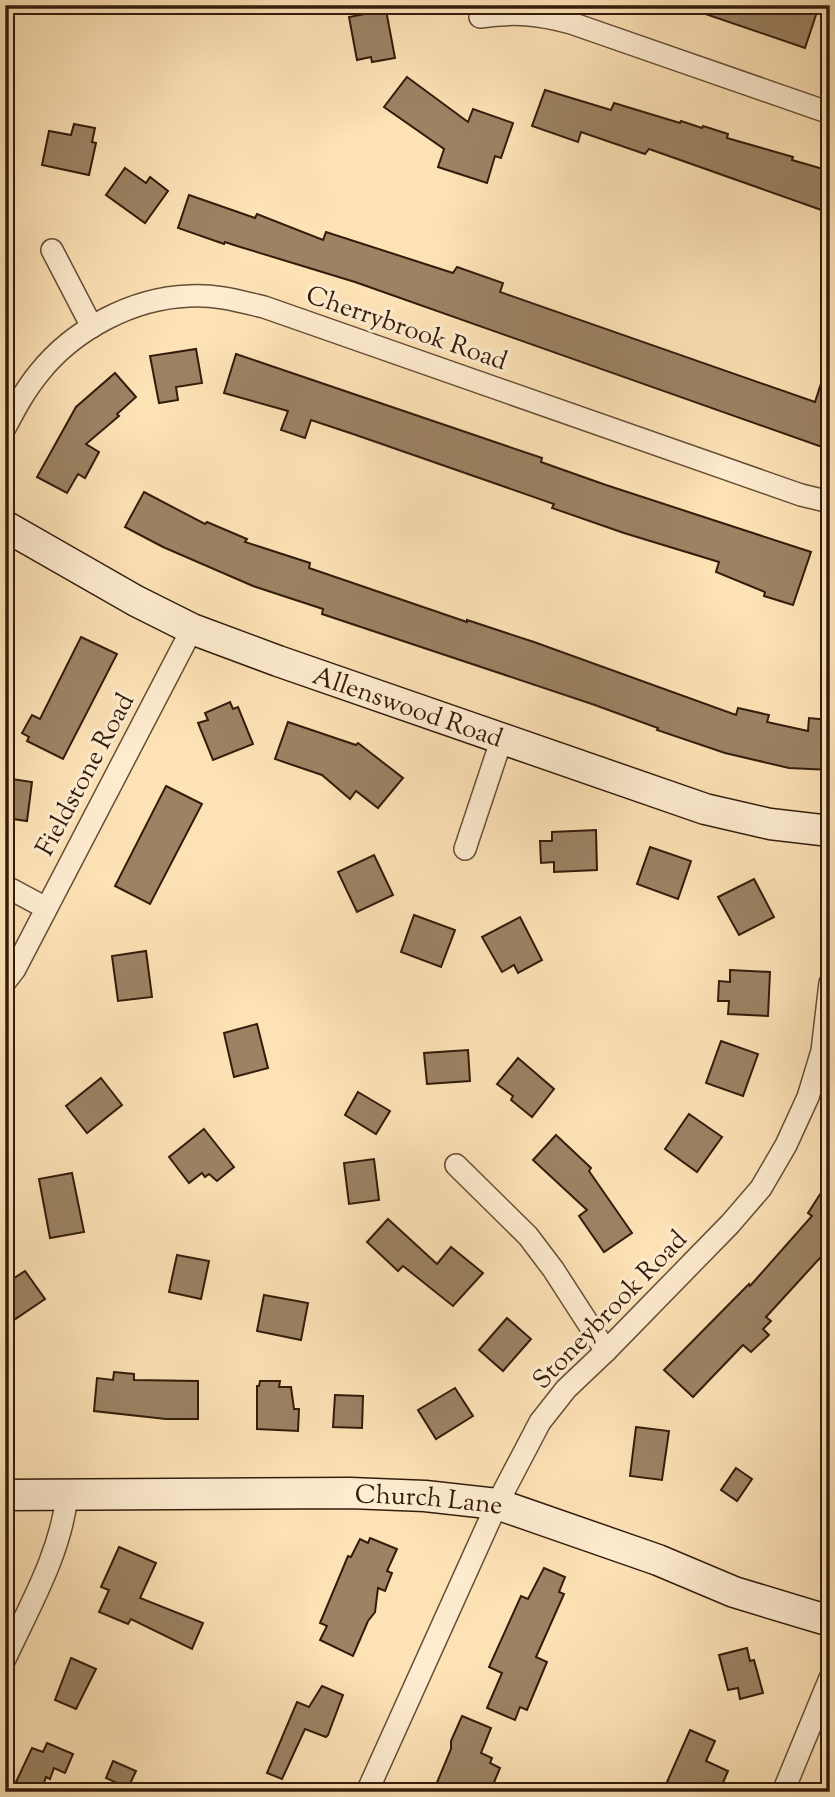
<svg xmlns="http://www.w3.org/2000/svg" width="835" height="1797" font-family="'Sorts Mill Goudy',serif">
	<rect width="100%" height="100%" fill="#fde2b6"/>
	<filter id="stains"><feTurbulence type="fractalNoise" baseFrequency=".00286" numOctaves="4"/><feColorMatrix values="0 0 0 0 .2 0 0 0 0 .09 0 0 0 0 .02 0 0 0 .5 -.17"/></filter>
	<radialGradient id="worn" r=".72"><stop offset=".6" stop-color="#630" stop-opacity="0"/><stop offset="1" stop-color="#630" stop-opacity=".3"/></radialGradient>
	<g fill="#9c8364" stroke="#331c0b" stroke-width="2">
		<path d="M688,5H796L817,12L805,48L688,8Z"/>
		<path d="M386,10L395,58L372,62L371,57L357,60L349,17Z"/>
		<path d="M407,77L468,122L473,109L513,123L501,158L495,156L487,183L438,167L444,149L384,107Z"/>
		<path d="M545,90L611,110L614,103L680,123L681,121L702,128L703,126L728,134L727,138L793,157L792,160L830,171V213L649,149L645,154L581,132L578,142L532,126Z"/>
		<path d="M74,124L95,128L92,142L96,143L89,175L42,165L49,131L71,135Z"/>
		<path d="M125,168L146,183L150,177L168,191L145,223L106,195Z"/>
		<path d="M189,195L255,218L257,214L323,240L326,232L453,273L457,267L503,283L500,292L815,402L826,368L830,369V423L822,447L355,282L237,246L225,242L224,244L178,228Z"/>
		<path d="M196,349L202,383L176,387L178,400L159,403L150,356Z"/>
		<path d="M236,354L542,458L541,462L606,485L811,552L793,605L764,596L765,592L716,572L719,562L624,533L552,508L554,504L356,435L311,420L305,438L281,430L288,411L224,393Z"/>
		<path d="M115,373L136,397L117,414L119,416L86,444L99,452L85,478L78,474L67,493L37,477L76,407Z"/>
		<path d="M144,492L205,524L207,522L247,539L245,542L310,563L309,568L467,622V620L534,642L736,715L738,708L769,715L767,722L808,731L809,718L829,720L830,770L789,768L725,753L657,730L658,728L592,704L322,614L323,609L253,586L163,547L125,527Z"/>
		<path d="M81,637L117,654L63,759L27,741L29,737L22,733L32,715L40,719Z"/>
		<path d="M230,702L233,709L238,707L253,744L213,760L198,723L208,720L205,713Z"/>
		<path d="M288,722L356,745L358,743L403,778L378,808L356,791L350,799L322,775L275,759Z"/>
		<path d="M5,778L32,782L27,821L5,818Z"/>
		<path d="M166,786L202,804L150,904L115,886Z"/>
		<path d="M596,830L597,870L554,872V862L541,863L540,841H552V832Z"/>
		<path d="M650,847L691,861L678,899L637,884Z"/>
		<path d="M374,855L393,895L357,912L338,872Z"/>
		<path d="M754,879L774,917L739,935L718,897Z"/>
		<path d="M414,915L455,930L441,967L401,952Z"/>
		<path d="M520,917L542,960L518,973L514,965L502,972L482,937Z"/>
		<path d="M146,951L152,997L118,1001L112,956Z"/>
		<path d="M730,970L770,972L768,1016L728,1014L729,1001H718L719,981L730,982Z"/>
		<path d="M257,1024L268,1068L234,1077L224,1033Z"/>
		<path d="M721,1041L758,1054L743,1096L706,1083Z"/>
		<path d="M468,1050L470,1081L427,1084L424,1053Z"/>
		<path d="M518,1058L554,1089L532,1117L511,1100L513,1096L497,1084Z"/>
		<path d="M101,1078L122,1105L87,1133L66,1106Z"/>
		<path d="M358,1092L390,1111L376,1134L345,1115Z"/>
		<path d="M689,1114L722,1137L697,1172L665,1149Z"/>
		<path d="M204,1129L234,1167L217,1181L209,1174L205,1177L202,1173L189,1183L169,1157Z"/>
		<path d="M556,1135L591,1168L589,1171L632,1233L604,1252L579,1216L587,1210L533,1160Z"/>
		<path d="M374,1159L379,1200L349,1204L344,1163Z"/>
		<path d="M72,1173L84,1232L50,1238L39,1179Z"/>
		<path d="M830,1179V1247L766,1317L771,1321L763,1329L769,1335L751,1352L743,1345L693,1397L664,1370L749,1284L750,1286L812,1216L808,1213Z"/>
		<path d="M388,1219L437,1264L451,1247L483,1273L453,1306L403,1266L398,1271L367,1242Z"/>
		<path d="M177,1255L209,1261L201,1299L169,1292Z"/>
		<path d="M25,1271L45,1299L5,1326V1284Z"/>
		<path d="M264,1295L308,1303L301,1340L257,1331Z"/>
		<path d="M507,1318L531,1339L503,1371L479,1350Z"/>
		<path d="M114,1372L134,1374V1380L198,1381V1419H166L94,1411L97,1378L113,1380Z"/>
		<path d="M260,1381H280L279,1387H291L294,1409H299L298,1431L257,1429V1386H259Z"/>
		<path d="M455,1388L473,1416L436,1439L418,1410Z"/>
		<path d="M335,1395L363,1396L362,1428L333,1427Z"/>
		<path d="M636,1427L669,1431L662,1480L630,1476Z"/>
		<path d="M736,1468L752,1479L737,1501L721,1490Z"/>
		<path d="M370,1538L397,1549L387,1571L392,1573L385,1591L378,1588L375,1612L368,1621L353,1656L320,1640L327,1626L320,1623L348,1556L351,1557L360,1539L368,1543Z"/>
		<path d="M119,1547L156,1563L140,1598L203,1623L192,1649L131,1619L128,1624L99,1612L109,1590L101,1587Z"/>
		<path d="M544,1568L565,1577L559,1592L564,1594L536,1657L547,1662L527,1710L520,1707L515,1720L487,1708L502,1673L489,1667L521,1596L528,1599Z"/>
		<path d="M747,1648L750,1661L754,1660L763,1693L740,1699L738,1688L728,1690L719,1655Z"/>
		<path d="M71,1658L96,1669L76,1709L55,1700Z"/>
		<path d="M322,1686L343,1695L328,1735L326,1737L305,1729L282,1779L267,1773L297,1702L309,1707Z"/>
		<path d="M462,1716L491,1728L481,1753L492,1758L490,1763L500,1768L490,1792H433L451,1749V1741Z"/>
		<path d="M690,1730L715,1741L706,1761L728,1771L719,1792H687L667,1782Z"/>
		<path d="M47,1743L73,1754L65,1773L54,1768L50,1779L46,1777L41,1792H15L18,1783L16,1782L32,1748L43,1752Z"/>
		<path d="M113,1761L136,1771L128,1788L106,1778Z"/>
	</g>
	<g fill="none" stroke-linecap="round" stroke-linejoin="round">
		<defs>
			<g id="street">
				<path d="M480,17C515,12 538,14 571,23L830,113"/>
				<path d="M52,250L92,327"/>
				<path d="M5,428C15,409 25,390 39,373C74,329 133,298 189,296C214,294 239,301 264,307L801,495L830,502"/>
				<path d="M465,849L502,738"/>
				<path d="M5,886L46,908"/>
				<path d="M5,982L15,969L192,629"/>
				<path d="M456,1165L528,1236L553,1269L606,1351"/>
				<path d="M5,1659C29,1607 61,1553 67,1495"/>
				<path d="M367,1792L497,1504L540,1422L566,1389L606,1351L730,1224L761,1188L786,1145L808,1097L822,1051L830,983"/>
				<path d="M783,1792L830,1678"/>
			</g>
			<g id="secondary">
				<path id="s1" d="M5,526L136,601L192,629L278,661L705,809L770,824L830,831"/>
				<path id="s2" d="M5,1495L350,1493L425,1496L497,1504L658,1560L734,1592L830,1621"/>
			</g>
		</defs>
		<use href="#street" stroke="#664e36" stroke-width="24"/>
		<use href="#secondary" stroke="#331c0b" stroke-width="33"/>
		<use href="#street" stroke="#feecd0" stroke-width="21"/>
		<use href="#secondary" stroke="#feecd0" stroke-width="30"/>
	</g>
	<g text-anchor="middle" stroke-width="6" stroke-linejoin="round" paint-order="stroke">
		<g font-size="26" fill="#331c0b" stroke="#feecd0">
			<text transform="translate(407 327) rotate(19)" y="9">Cherrybrook Road</text>
			<text dy="9" stroke="none"><textPath href="#s1" startOffset="443">Allenswood Road</textPath></text>
			<text transform="translate(84 774) rotate(-62)" y="9">Fieldstone Road</text>
			<text transform="translate(609 1309) rotate(-46)" y="9">Stoneybrook Road</text>
			<text dy="9" stroke="none"><textPath href="#s2" startOffset="424">Church Lane</textPath></text>
		</g>
	</g>
	<rect width="835" height="1797" fill="none" stroke="#fde2b6" stroke-width="28"/>
	<rect x="7" y="7" width="821" height="1783" fill="none" stroke="#331c0b" stroke-width="3.5"/>
	<rect x="14" y="14" width="807" height="1769" fill="none" stroke="#331c0b" stroke-width="2"/>
	<rect width="100%" height="100%" filter="url(#stains)"/>
	<rect width="100%" height="100%" fill="url(#worn)"/>
</svg>
